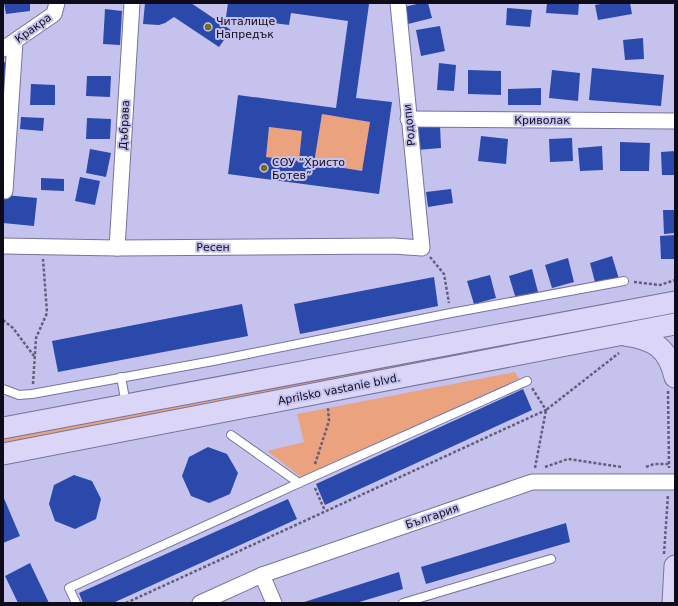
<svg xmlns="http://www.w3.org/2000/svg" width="678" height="606" font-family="'DejaVu Sans',sans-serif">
	<rect width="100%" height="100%" fill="#c5c3ee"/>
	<g fill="#eaa27f">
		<path d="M322,114L370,122L362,171L314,163Z"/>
		<path d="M269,127L302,131L299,161L266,157Z"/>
		<path d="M647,314V318L3,444V439Z"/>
		<path d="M515,372L519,379L301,477L267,451L304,442L297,414Z"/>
	</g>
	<g fill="#2b48ab" fill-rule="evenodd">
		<path d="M4,3H30V11L6,14Z"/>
		<path d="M145,3H191L231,30L219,47L174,17L165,23L159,25L143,24Z"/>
		<path d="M228,3H359L369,4L356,98L392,102L379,194L228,174L238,95L336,108L348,21L291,13L289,25L226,17ZM322,114L370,122L362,171L314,163ZM269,127L302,131L299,161L266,157Z"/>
		<path d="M421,3H428L432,18L408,24L404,7Z"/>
		<path d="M547,3H579L578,15L546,13Z"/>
		<path d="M606,3H630L632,14L598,20L595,5Z"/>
		<path d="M507,8L532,10L530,27L506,25Z"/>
		<path d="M105,9L122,11L120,45L103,44Z"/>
		<path d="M440,26L445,51L421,56L416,30Z"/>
		<path d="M643,38L644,59L625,60L623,40Z"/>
		<path d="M5,62L8,65L5,87L3,88V63Z"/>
		<path d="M439,63L456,65L454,91L437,90Z"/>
		<path d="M592,68L664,75L661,106L589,100Z"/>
		<path d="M468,70L501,71V95L468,94Z"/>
		<path d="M552,70L580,73L578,101L549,98Z"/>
		<path d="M87,76H111L110,97L86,96Z"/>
		<path d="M31,84L55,85V105H30Z"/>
		<path d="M541,88V105H508V89Z"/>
		<path d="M21,117L44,118L43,131L20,129Z"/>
		<path d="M87,118L111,119L110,139H86Z"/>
		<path d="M440,125L441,148L417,150L416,126Z"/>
		<path d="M481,136L508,139L506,164L478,161Z"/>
		<path d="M572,138L573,161L550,162L549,139Z"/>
		<path d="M620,142L650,143L649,171H620Z"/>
		<path d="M602,146L603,170L580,171L578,148Z"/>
		<path d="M90,149L111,153L106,177L86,173Z"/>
		<path d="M675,151V175H662L661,152Z"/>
		<path d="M80,177L100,181L95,205L75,201Z"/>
		<path d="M41,178L64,179V191L41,190Z"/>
		<path d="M451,189L453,203L428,207L426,192Z"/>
		<path d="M5,195L37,198L34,226L3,223V205Z"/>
		<path d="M663,210H675V233L664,234Z"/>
		<path d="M675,235V259H661L660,236Z"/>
		<path d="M612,256L619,279L596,286L590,263Z"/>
		<path d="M568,258L574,282L552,288L545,265Z"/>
		<path d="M532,269L538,292L516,299L509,276Z"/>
		<path d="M490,275L496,298L474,304L467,281Z"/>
		<path d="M434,277L438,306L300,334L294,304Z"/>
		<path d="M242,304L248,336L58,372L52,341Z"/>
		<path d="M523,389L532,410L325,505L316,484Z"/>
		<path d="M208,447L227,454L238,473L230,494L209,503L191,496L182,476L189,457Z"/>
		<path d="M74,475L92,481L101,499L96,519L75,529L55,521L49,504L54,485Z"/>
		<path d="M3,496L20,536L3,543Z"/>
		<path d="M288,499L297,519L113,603H83L79,593Z"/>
		<path d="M566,523L570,542L426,584L421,567Z"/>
		<path d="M30,563L49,603H18L5,576Z"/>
		<path d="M399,572L403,589L356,603H301Z"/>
	</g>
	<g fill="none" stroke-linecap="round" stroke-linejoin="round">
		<defs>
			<g id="lane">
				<path d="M121,377L126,404"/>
				<path d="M3,389L19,395L32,394L213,361L451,313L624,281"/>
				<path d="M231,435L299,483"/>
				<path d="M76,603L69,588L310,478L527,381"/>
				<path d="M403,603L551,559"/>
			</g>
			<g id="street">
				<path d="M3,49L54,14L57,3"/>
				<path d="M408,119L675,121"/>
				<path d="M5,191L15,42"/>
				<path d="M3,246L117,248L393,246L422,248L398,3"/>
				<path d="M117,248L132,3"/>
				<path d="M262,575L274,603"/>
				<path d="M200,603L262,575L532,482H675"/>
			</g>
			<g id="secondary">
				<path d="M625,335C654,339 668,348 675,377"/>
				<path d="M3,428L675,302"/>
				<path d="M3,454L675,324"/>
				<path d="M673,603L675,566"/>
			</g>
		</defs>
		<use href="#lane" stroke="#76749b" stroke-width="10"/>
		<use href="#street" stroke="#76749b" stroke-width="17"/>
		<use href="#secondary" stroke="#76749b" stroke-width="23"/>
		<g stroke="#615f7b" stroke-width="2.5" stroke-dasharray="3 2" stroke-linecap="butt">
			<path d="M430,257L444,274L449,303"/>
			<path d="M634,282L660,285L675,280"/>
			<path d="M3,320L13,328L34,356"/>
			<path d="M33,384L36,338L47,313L43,259"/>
			<path d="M668,391L669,468"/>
			<path d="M315,464L329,421L328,408"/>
			<path d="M545,467L568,459L622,467"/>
			<path d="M646,467L654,464H669"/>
			<path d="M535,468L546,410L619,353"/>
			<path d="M315,488L325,511"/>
			<path d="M664,554L668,495"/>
			<path d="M126,603L546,410L532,388"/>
		</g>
		<use href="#lane" stroke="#fff" stroke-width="8"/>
		<use href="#street" stroke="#fff" stroke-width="15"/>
		<use href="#secondary" stroke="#dbd6f8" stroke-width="21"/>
	</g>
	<g fill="#736f0f" stroke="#c5c3ee" stroke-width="1.5">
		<circle cx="208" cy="27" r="4"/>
		<circle cx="264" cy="168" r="4"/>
	</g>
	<g text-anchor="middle" stroke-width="4" stroke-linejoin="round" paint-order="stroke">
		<g font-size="11" fill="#0e0c1b" stroke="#c5c3ee" text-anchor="start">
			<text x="216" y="25">Читалище<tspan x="216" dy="13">Напредък</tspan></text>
			<text x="272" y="166">СОУ “Христо<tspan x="272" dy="13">Ботев”</tspan></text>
		</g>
		<g font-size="11" fill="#0e0c1b" stroke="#c5c3ee">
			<text transform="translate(33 28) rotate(-36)" y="4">Кракра</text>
			<text x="542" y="124">Криволак</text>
			<text transform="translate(124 125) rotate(-87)" y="4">Дъбрава</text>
			<text transform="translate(409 125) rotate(-96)" y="4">Родопи</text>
			<text x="213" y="251">Ресен</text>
			<text transform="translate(339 389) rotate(-11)" y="4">Aprilsko vastanie blvd.</text>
			<text transform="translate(432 516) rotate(-19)" y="4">България</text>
		</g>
	</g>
	<rect width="678" height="606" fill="none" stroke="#0e0c1b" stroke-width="8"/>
</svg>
